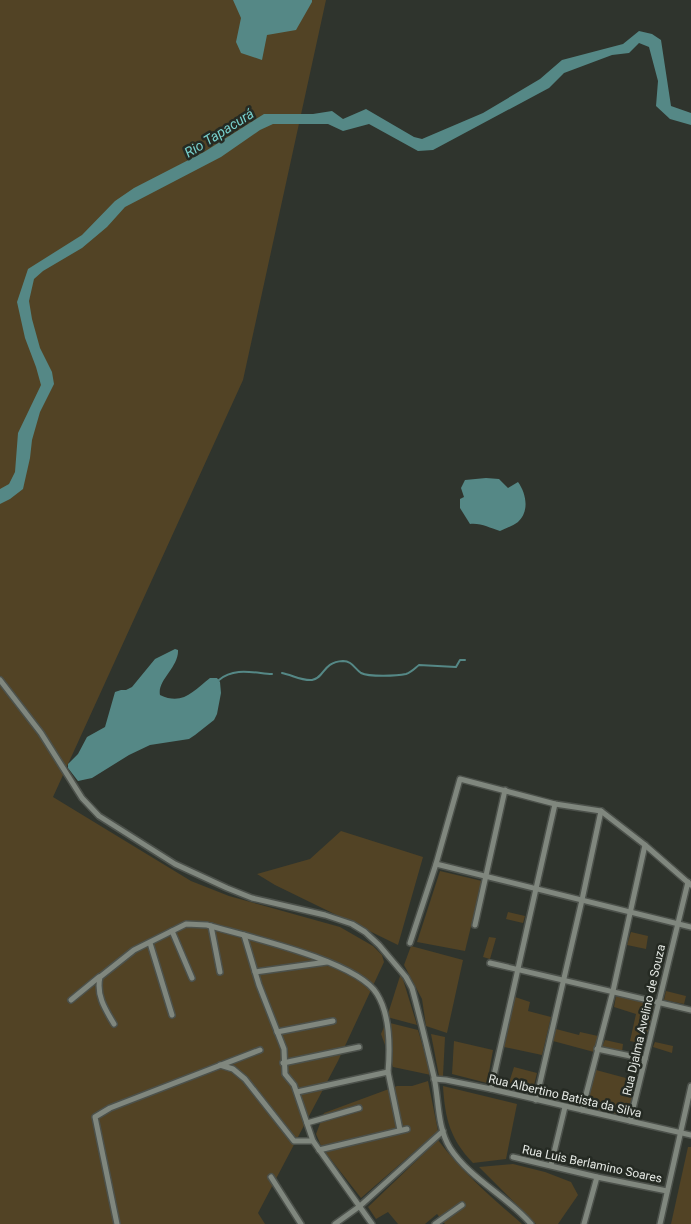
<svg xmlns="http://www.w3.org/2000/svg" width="691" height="1224" font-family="Roboto,sans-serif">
	<rect width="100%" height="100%" fill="#2f342d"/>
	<g fill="#524325">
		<path d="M0,0H326L243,380L53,797L191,881L229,896L340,927L373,946L382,955L384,962L338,1061L258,1213L265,1224H0Z"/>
		<path d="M341,831L423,857L398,945L275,885L257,874L310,859Z"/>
		<path d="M440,871L482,881L465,951L417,942Z"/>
		<path d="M508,912L525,916L523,923L506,919Z"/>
		<path d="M631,932L648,936L646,949L627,945Z"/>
		<path d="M489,937L496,938L490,959L483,957Z"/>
		<path d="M411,946L463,960L447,1033L426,1026L422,999L404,965Z"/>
		<path d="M401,973L417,1025L387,1017Z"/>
		<path d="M666,991L686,996L684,1004L664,1000Z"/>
		<path d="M616,996L655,1005L645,1044L630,1041L636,1014L614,1007Z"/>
		<path d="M515,997L530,1002L528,1011L551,1017L542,1055L504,1047Z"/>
		<path d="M386,1022L418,1030L431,1075L393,1067L381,1034Z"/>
		<path d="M556,1029L579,1035L580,1032L598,1036L594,1052L553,1041Z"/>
		<path d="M431,1034L445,1037L443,1076H439Z"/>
		<path d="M605,1040L623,1044L622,1052L602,1047Z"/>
		<path d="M454,1041L493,1050L487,1083L452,1074Z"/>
		<path d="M655,1042L673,1046L672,1053L653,1047Z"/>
		<path d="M514,1067L537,1073L533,1089L509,1083Z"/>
		<path d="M596,1070L637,1081L628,1118L585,1108Z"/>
		<path d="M428,1081L438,1131L361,1198L322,1148L316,1134L324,1113L397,1086H412Z"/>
		<path d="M443,1086L517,1104L506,1159L473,1163C450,1139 445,1119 443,1086Z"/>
		<path d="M438,1140C462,1172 492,1198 522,1224H445L437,1214L425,1224H398L388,1212L376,1219L368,1207Z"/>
		<path d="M688,1147H691V1224H671Z"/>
		<path d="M513,1164L545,1172L571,1182L578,1195L558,1224H536L479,1167Z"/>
	</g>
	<g fill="#558886">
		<path d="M233,0H312V2L296,30L267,35L262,60L241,53L236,42L241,18Z"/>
		<path d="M639,31L652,34L661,40L671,106L691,113V125L670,119L656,106L658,81L649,47L639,43L629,53L612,55L564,73L549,88L433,150L418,151L369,124L343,131L328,124H273L260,130L221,157L125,207L107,227L82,248L43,271L34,279L29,301L32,319L40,348L52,372L54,384L40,412L32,440L30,458L23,489L10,499L0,504V489L9,484L15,472L18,433L41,385L36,367L25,338L17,302L28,269L82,235L115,201L134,188L204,152L264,114H313L332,111L343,119L366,109L414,137L422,139L483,113L540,79L562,60L623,44Z"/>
		<path d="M486,478L499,479L508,488L518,482C526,493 530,511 518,522C513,526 506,528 500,531C489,528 482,523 470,524L460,508V499L464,497L461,488L465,480Z"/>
		<path d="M175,649L178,650C179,667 157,680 160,695C183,706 193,691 210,678H217L220,682L221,693L217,714L214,720L195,735L189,739L150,745L129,755L92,778L78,781L68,768V764L78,754L87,737L105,727L115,692L121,690H126L132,687L155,659Z"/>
	</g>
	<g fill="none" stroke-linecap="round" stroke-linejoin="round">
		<g stroke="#558886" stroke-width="2">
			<path d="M282,673C292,675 302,681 312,680C325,678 322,662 343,661C352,661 354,668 361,673C369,677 397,676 406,674C412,672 415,668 419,665L456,667L460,660H465"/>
			<path d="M219,680C234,667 254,673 272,674"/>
		</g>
		<defs>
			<g id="street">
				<path d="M0,680L41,733L82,798L99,816L175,864L227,888L252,898L325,915L352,924L365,932L379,945L406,977L412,988C420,1017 427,1047 434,1077C439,1100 437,1127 450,1148C470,1179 507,1196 531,1224"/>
				<path d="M436,864L691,927"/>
				<path d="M475,925L505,790"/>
				<path d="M211,926L220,972"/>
				<path d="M172,931L192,978"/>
				<path d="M244,935L259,985L284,1049L285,1074L294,1085L313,1141"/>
				<path d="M150,943L172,1015"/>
				<path d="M410,943L436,864L460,779L555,804L601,811L645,845L691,885"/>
				<path d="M490,963L691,1010"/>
				<path d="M255,972L327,962"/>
				<path d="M71,1000L99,977"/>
				<path d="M114,1024C105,1009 96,995 100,977L134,950L186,924L207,925C245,936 358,961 377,994C390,1015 390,1049 388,1072"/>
				<path d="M277,1032L333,1021"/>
				<path d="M597,1049L645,1059"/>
				<path d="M283,1063L359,1047"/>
				<path d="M220,1065L233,1069L245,1079L294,1141H313L372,1224"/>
				<path d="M434,1079L446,1080L491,1089L691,1135"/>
				<path d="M491,1089L555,804"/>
				<path d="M297,1092L388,1072L400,1130"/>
				<path d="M536,1100L582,900L601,811"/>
				<path d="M582,1110L613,991L645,845"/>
				<path d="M630,1121L688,882"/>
				<path d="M307,1123L359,1108"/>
				<path d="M319,1150L407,1129"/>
				<path d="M513,1157L597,1177L667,1191"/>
				<path d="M551,1165L565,1107"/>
				<path d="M271,1177L301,1224"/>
				<path d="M117,1224L95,1117L110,1108L260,1050"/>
				<path d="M335,1224L360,1206L443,1131"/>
				<path d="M435,1224L462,1205"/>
				<path d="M584,1224L597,1177"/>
				<path d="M660,1224L691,1086"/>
			</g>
		</defs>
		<use href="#street" stroke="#4c514b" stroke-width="8"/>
		<use href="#street" stroke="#80877e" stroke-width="5"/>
	</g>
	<g text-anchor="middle" stroke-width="5" stroke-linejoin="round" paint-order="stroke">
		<g font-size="12" fill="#e4e8e3" stroke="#252a23">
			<text transform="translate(644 1020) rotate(-77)" y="4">Rua Djalma Avelino de Souza</text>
			<text transform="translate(565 1096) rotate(13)" y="4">Rua Albertino Batista da Silva</text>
			<text transform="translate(592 1164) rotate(12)" y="4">Rua Luis Berlamino Soares</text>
		</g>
		<g font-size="14" font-style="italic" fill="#78d0cc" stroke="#252a23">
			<text transform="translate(219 133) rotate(-32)" y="5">Rio Tapacurá</text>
		</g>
	</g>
</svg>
